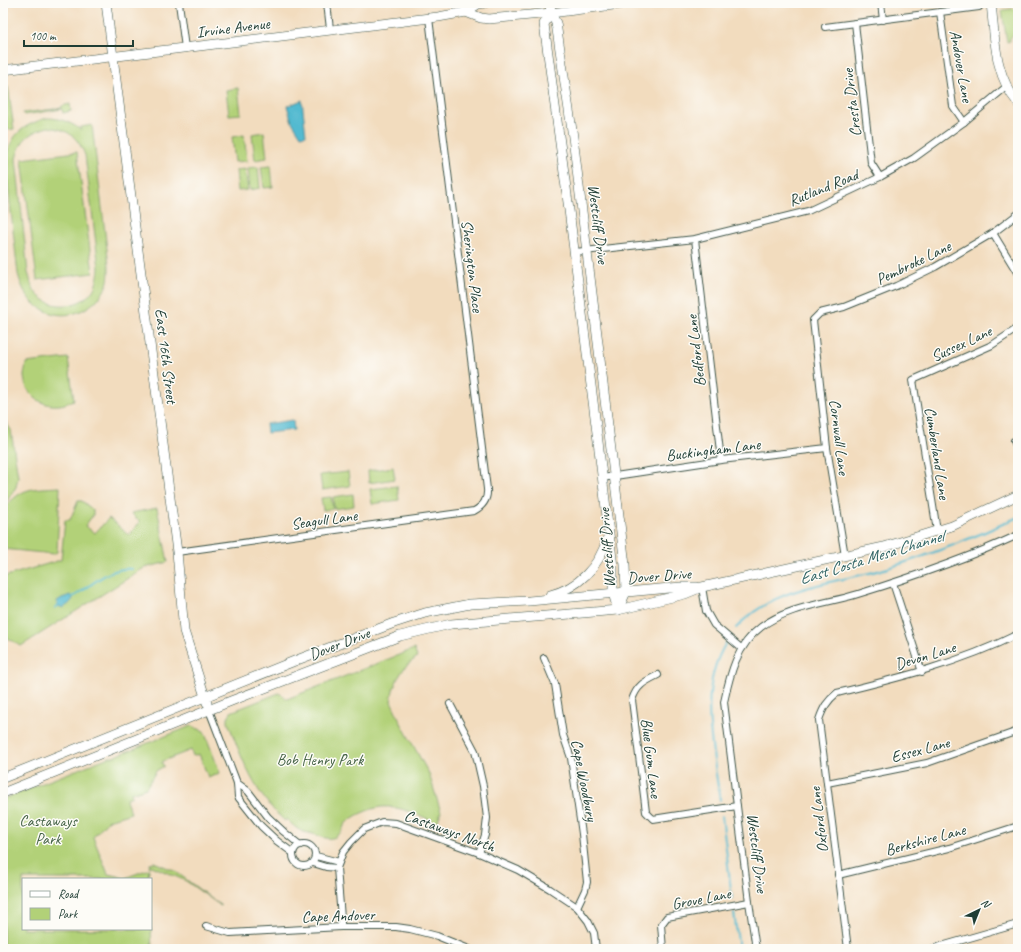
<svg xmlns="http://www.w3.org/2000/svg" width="1021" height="952" font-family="Caveat,sans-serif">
	<rect width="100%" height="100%" fill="#fdfcf7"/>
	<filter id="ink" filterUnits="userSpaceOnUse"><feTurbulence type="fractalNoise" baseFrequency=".025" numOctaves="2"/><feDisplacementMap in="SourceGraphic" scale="8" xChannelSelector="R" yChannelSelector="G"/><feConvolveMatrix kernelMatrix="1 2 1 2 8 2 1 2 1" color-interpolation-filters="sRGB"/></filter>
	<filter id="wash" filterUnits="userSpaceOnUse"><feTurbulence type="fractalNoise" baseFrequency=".012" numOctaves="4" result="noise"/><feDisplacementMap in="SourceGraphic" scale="16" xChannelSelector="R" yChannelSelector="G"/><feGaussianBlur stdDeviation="0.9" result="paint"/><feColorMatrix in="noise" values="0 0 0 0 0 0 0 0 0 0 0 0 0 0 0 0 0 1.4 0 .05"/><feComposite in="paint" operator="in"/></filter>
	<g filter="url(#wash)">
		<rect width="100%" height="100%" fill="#f2dcbe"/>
		<g fill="#b2d178" stroke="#688756" fill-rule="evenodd">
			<path d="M1018,8V30L1010,38V41L1007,42L1002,11L1003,10Z"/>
			<path d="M8,86L14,129L3,130V87Z"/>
			<path d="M238,88L241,114L229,115L226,90Z"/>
			<path d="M70,104L71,111L63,113L62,109L24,115L23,113L62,108V106Z"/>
			<path d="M47,118C60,118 70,122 81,130V127L92,125L109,266C109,272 109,279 107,285C97,308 68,323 44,310C41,308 36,306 33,303C25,295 21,285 18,274L5,159C13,133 21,126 47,118ZM48,127C69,130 77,136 85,155L99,268C98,277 97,287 90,294C74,311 42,309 32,286C30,282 30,277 28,273L16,159C21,139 28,133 48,127Z"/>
			<path d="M264,132L267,158L255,160L252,134Z"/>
			<path d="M244,135L247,161L235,162L232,137Z"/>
			<path d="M77,152L93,273L37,280L22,159Z"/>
			<path d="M271,166L273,187L264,188L261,167Z"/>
			<path d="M258,167L260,188L250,190L248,168Z"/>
			<path d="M245,169L248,190L238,191L236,170Z"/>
			<path d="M68,358L74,400C69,402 64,405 59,405C41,407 25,394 24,376C24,372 26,367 26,363Z"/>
			<path d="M4,419L11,430L18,477L16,487L3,507Z"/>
			<path d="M393,467L395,479L369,483L368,471Z"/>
			<path d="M348,472L350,486L322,490L320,475Z"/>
			<path d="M397,486L399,500L372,504L370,489Z"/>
			<path d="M60,487L57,552L54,554L3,549V509C24,486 30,489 60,487Z"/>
			<path d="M353,494L354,506L334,509L333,497Z"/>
			<path d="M331,497L333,509L323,510L321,498Z"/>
			<path d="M78,501H82L93,510V515L85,526L95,533L109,518L129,535L140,522L131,513L157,508L168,562L144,568L21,646L3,635V577L61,560L65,520H70Z"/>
			<path d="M414,649L417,657L405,667L398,678L393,690L391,701L402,725L429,774L441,812L437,823C421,816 399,805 381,807C369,809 354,815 345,824C343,827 343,830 341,832C332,843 323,837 313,834C310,833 307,833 304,832C298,831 291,823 286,819L285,821C254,794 242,759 228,722V717L231,712L279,693L287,699Z"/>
			<path d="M191,726L204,731L220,773L208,777L199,754L193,756L191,750L163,761L162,763L164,766L156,771L146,788L131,793L132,796L127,798L126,800L131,813L108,820L93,837L108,874L125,878L149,869L148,879H23V929H151L152,949H3V799L109,757H113Z"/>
			<path d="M154,862L175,871L221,906L186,881L152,866L149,867L150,863Z"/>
		</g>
		<g fill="#52bad0" stroke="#387c82">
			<path d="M302,100L306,135L301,136L292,122L287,106Z"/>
			<path d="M293,420L294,430L267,433L266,424Z"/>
			<path d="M70,595L72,596L73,599L69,604L63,608L58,606L57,601L62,598Z"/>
		</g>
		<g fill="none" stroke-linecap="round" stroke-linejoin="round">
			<g stroke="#52bad0" stroke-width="2">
				<path d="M73,597C92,586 107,567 132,569"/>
				<path d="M55,608L58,606"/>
				<path d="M736,628C776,584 835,584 888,568C933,554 976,537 1018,517"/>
				<path d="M720,800C713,749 697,689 726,643"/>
				<path d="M722,816L732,898"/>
				<path d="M734,913L739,949"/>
			</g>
		</g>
	</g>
	<g filter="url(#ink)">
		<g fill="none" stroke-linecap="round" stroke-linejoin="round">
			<defs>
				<g id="street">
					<path d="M179,3L185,48"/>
					<path d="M327,3L330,29"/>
					<path d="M881,3L883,20"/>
					<path d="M940,12L953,106L964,122"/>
					<path d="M855,23L871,163L880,177"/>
					<path d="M825,27L979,7"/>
					<path d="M993,233L1018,274"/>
					<path d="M695,239L721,460"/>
					<path d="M575,252L695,239L808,211L880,177L914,158L964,122L1006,87"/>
					<path d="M1014,441L1018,450"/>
					<path d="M602,478L721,460L827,448"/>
					<path d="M937,531L913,380L992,345L1018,328"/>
					<path d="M177,552L474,511C483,506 488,500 487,489L429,18"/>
					<path d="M845,556L827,448L813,320L820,313L844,307L896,286L935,267L993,233L1018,214"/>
					<path d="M893,583L922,672"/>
					<path d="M702,587L706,611L714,625L741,648"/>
					<path d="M544,658L555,684L563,735L571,758L582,834L587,882L585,890L577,907"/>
					<path d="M658,675C644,682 637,685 632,700L646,812L653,819L737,806"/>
					<path d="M450,704L475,751L483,786L487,818L485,835L479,853"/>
					<path d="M209,710L237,783L238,797L261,826L277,841L293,853"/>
					<path d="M237,783L248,791L268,817L284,832L300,845"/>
					<path d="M827,783L927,763L1018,731"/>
					<circle cx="304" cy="855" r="11"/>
					<path d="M316,856L339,862"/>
					<path d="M313,863L326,867L337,868"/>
					<path d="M838,875L949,848L1018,826"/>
					<path d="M206,926L230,933L341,927H396L410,929L437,936L469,949"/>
					<path d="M341,927V918L337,868L343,852L351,842L364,829L382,822L396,823L479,853L518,870L550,889L577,907L588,921L594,933L596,949"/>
					<path d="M663,949L661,925L667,917L749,902"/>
					<path d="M756,949L749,902L724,702C730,674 737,645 761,627C789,606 826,604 858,594C913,577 966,559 1018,535"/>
					<path d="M848,949L819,720C823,708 827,701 837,693C899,678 960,663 1018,634"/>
					<path d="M931,949L1018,924"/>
				</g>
				<g id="secondary">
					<path d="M106,3L177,552L184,631L207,703"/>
					<path d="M550,3L551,13L556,23L573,137L625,565L626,592L618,610"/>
					<path d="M991,3C995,38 994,75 1018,103"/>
					<path d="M466,12L481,18L489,19L551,13L629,3"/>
					<path d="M551,13L544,24L569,210L597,433L613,567V593L618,610"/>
					<path d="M3,70L438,17L466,12L478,4L485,3"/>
					<path d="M550,595C578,588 599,567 607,539"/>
					<path d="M3,778L297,660L394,623L425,613L470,604L529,601L681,587H697"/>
					<path d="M3,793L231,701L400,636L451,624L618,610L685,594L702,587L884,547L952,526L1018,495"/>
				</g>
			</defs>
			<use href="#street" stroke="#3f5549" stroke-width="8"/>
			<use href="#secondary" stroke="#3f5549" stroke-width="10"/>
			<use href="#street" stroke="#fff" stroke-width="6"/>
			<use href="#secondary" stroke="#fff" stroke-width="9"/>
		</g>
	</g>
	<g text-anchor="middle" stroke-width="3" stroke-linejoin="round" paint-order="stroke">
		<g font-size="16" fill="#1f3d34" stroke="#fdfcf7">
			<text transform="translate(233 27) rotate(-7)" y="6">Irvine Avenue</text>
			<text transform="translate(962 66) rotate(80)" y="6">Andover Lane</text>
			<text transform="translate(851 103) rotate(-97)" y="6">Cresta Drive</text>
			<text transform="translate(823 187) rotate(-22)" y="6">Rutland Road</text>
			<text transform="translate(599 224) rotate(83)" y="6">Westcliff Drive</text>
			<text transform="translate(913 262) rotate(-26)" y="6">Pembroke Lane</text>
			<text transform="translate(473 266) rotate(83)" y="6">Sherington Place</text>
			<text transform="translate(961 343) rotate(-25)" y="6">Sussex Lane</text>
			<text transform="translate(695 351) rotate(-97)" y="6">Bedford Lane</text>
			<text transform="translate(167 356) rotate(83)" y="6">East 16th Street</text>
			<text transform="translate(840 437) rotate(83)" y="6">Cornwall Lane</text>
			<text transform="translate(713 449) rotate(-7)" y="6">Buckingham Lane</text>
			<text transform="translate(938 453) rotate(81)" y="6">Cumberland Lane</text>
			<text transform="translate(324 519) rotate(-8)" y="6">Seagull Lane</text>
			<text transform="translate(606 548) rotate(-94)" y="6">Westcliff Drive</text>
			<text transform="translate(659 575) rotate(-4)" y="6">Dover Drive</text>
			<text transform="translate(339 643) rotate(-21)" y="6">Dover Drive</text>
			<text transform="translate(925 655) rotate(-17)" y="6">Devon Lane</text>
			<text transform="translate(920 749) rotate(-15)" y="6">Essex Lane</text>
			<text transform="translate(652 758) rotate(83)" y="6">Blue Gum Lane</text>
			<text transform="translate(585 780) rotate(79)" y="6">Cape Woodbury</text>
			<text transform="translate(818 820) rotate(-97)" y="6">Oxford Lane</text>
			<text transform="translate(450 830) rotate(20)" y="6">Castaways North</text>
			<text transform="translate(925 839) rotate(-15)" y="6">Berkshire Lane</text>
			<text transform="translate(758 853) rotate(83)" y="6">Westcliff Drive</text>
			<text transform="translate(701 898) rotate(-11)" y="6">Grove Lane</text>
			<text transform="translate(338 915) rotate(-2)" y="6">Cape Andover</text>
		</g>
		<g font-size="16" fill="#446245" stroke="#fdfcf7">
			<text x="320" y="765">Bob Henry Park</text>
			<text x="48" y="826">Castaways<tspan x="48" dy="18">Park</tspan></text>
		</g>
		<g font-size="17" font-style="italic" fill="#2e6263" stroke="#fdfcf7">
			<text transform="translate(871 557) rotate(-17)" y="6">East Costa Mesa Channel</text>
		</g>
	</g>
	<rect width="1021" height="952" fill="none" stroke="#fdfcf7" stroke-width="16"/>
	<rect x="22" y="878" width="130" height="52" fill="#fdfcf7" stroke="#a4b0a9"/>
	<rect x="30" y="891" width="20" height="6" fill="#ffffff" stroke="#a4b0a9"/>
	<text x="58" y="898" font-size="12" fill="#1f3d34">Road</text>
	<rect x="30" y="908" width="20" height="12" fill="#b2d178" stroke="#a4b0a9"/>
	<text x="58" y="918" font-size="12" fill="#1f3d34">Park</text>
	<g transform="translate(979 910) rotate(43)" stroke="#fdfcf7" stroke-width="3" paint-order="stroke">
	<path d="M0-3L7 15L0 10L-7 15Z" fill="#1f3d34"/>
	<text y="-6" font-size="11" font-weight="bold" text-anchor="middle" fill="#1f3d34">N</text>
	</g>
	<path d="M24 40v6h109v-6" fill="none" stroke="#1f3d34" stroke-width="2"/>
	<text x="30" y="40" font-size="12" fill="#1f3d34" stroke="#fdfcf7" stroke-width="3" paint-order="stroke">100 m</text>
</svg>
